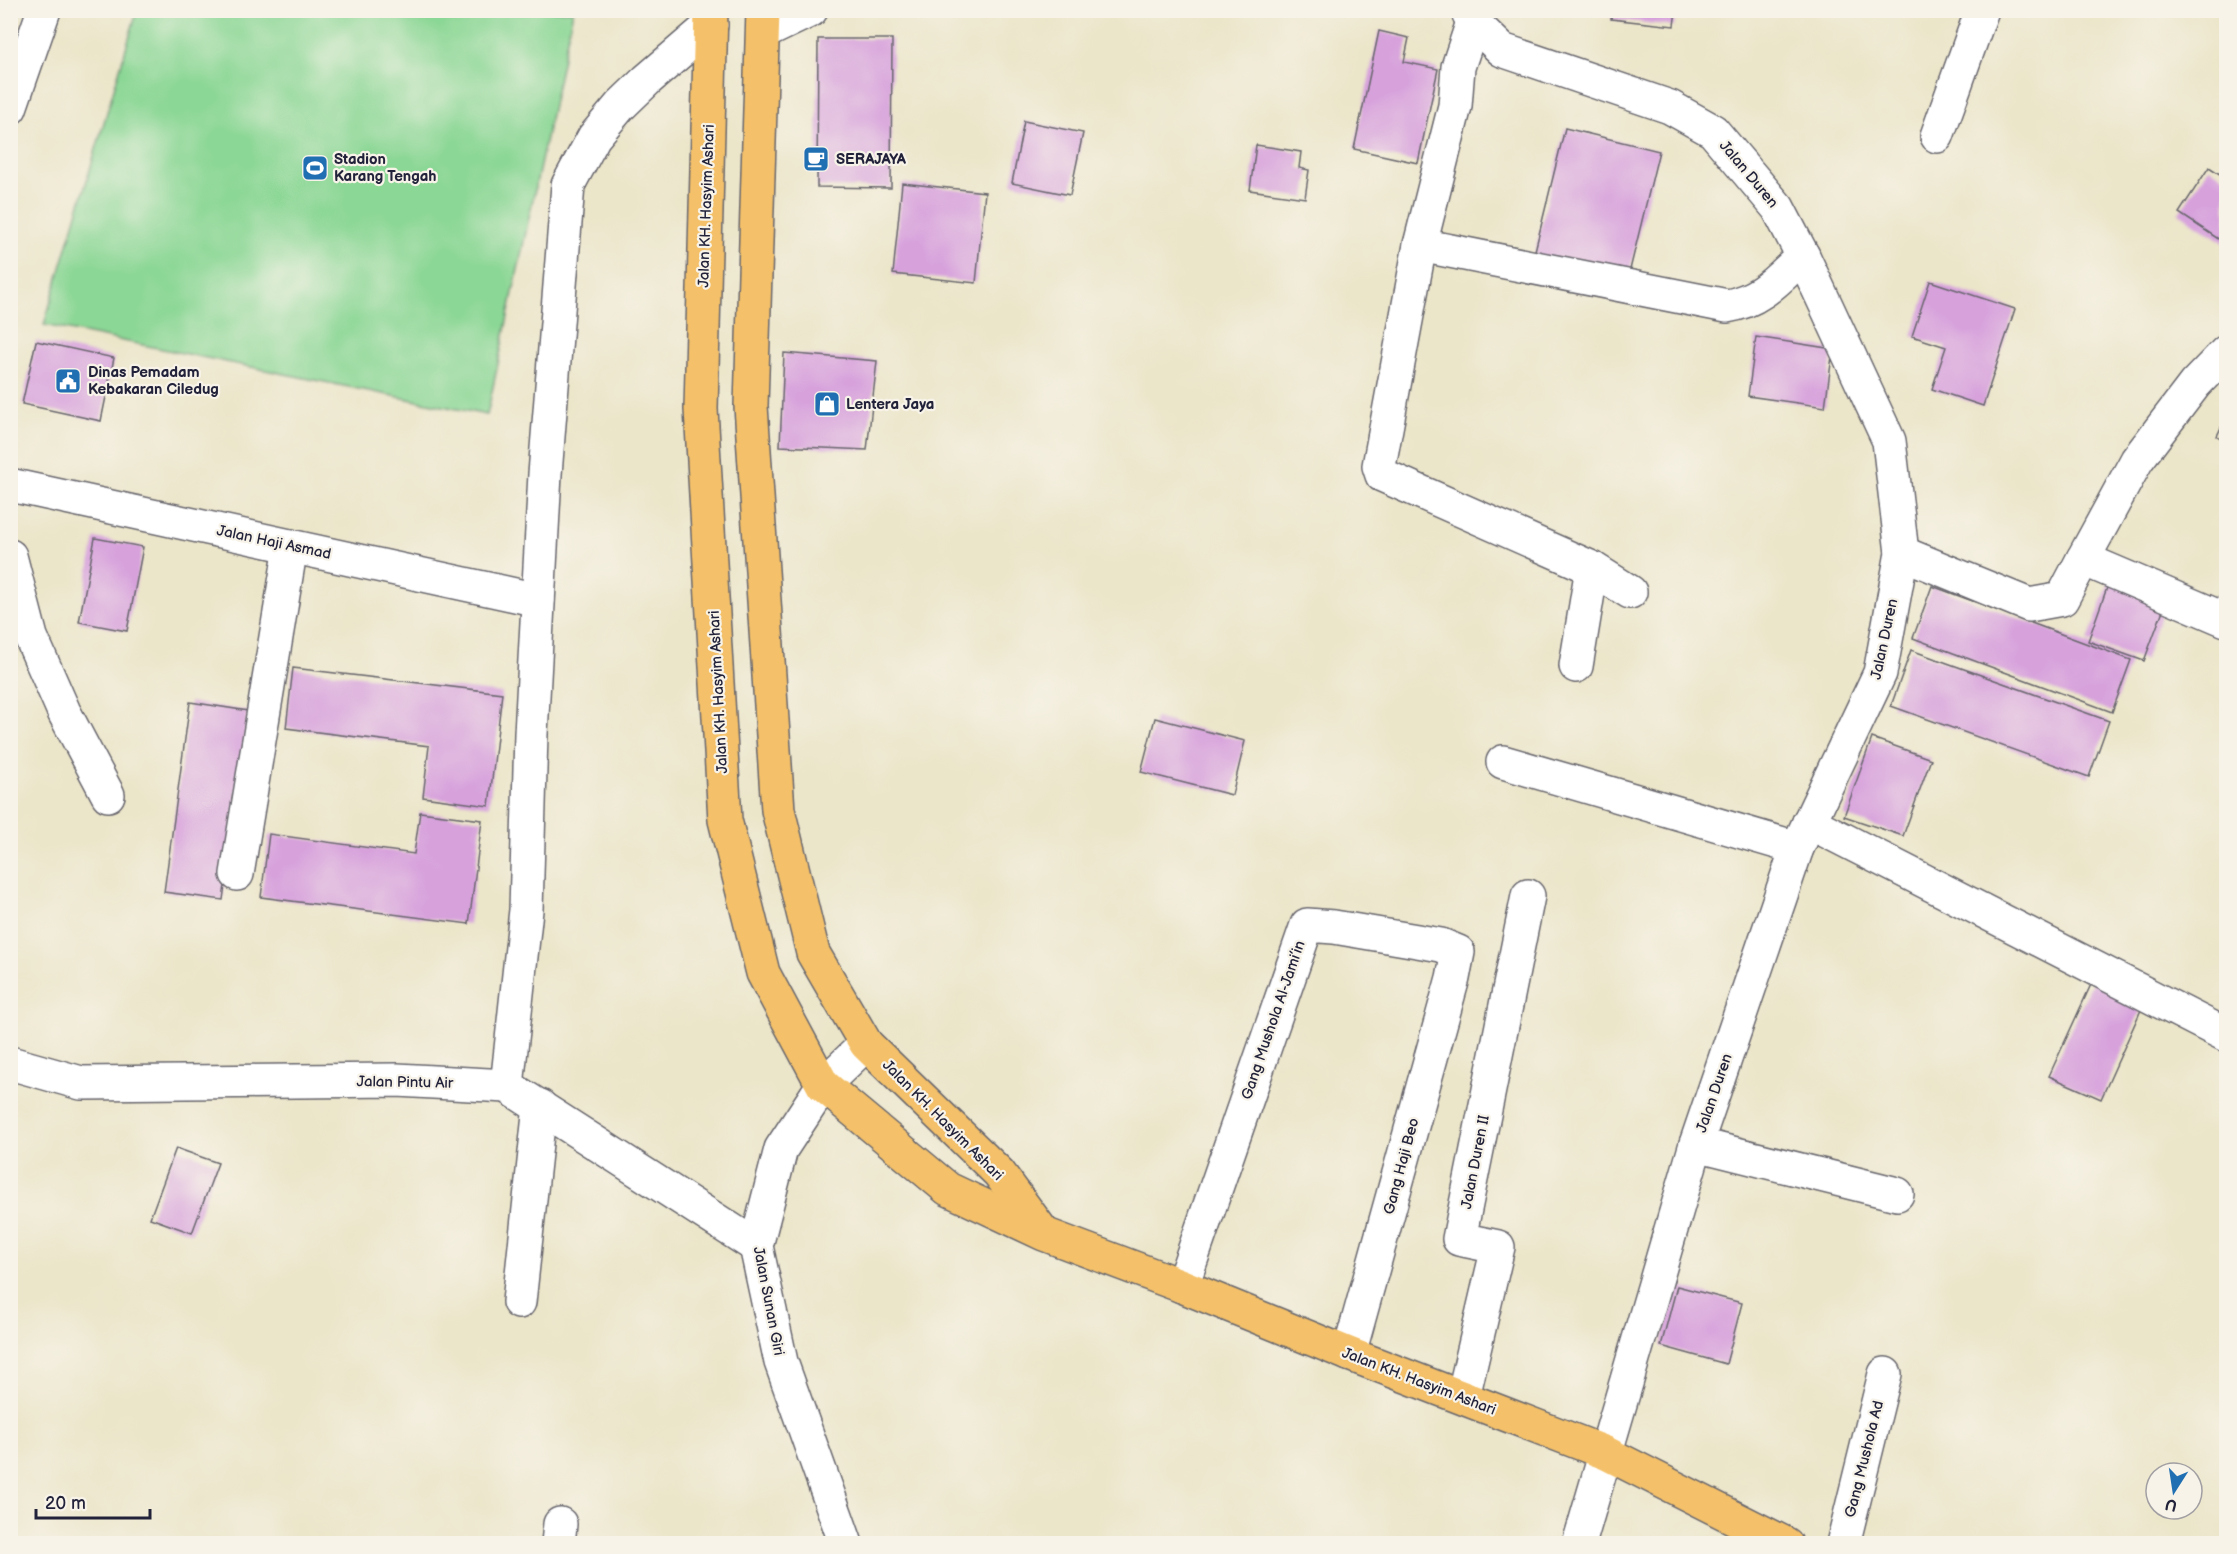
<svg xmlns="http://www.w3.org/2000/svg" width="2237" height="1554" font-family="'Balsamiq Sans',sans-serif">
	<rect width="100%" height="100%" fill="#f7f3e8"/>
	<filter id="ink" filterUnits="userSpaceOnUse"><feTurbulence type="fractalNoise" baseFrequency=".0167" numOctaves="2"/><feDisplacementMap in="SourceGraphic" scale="12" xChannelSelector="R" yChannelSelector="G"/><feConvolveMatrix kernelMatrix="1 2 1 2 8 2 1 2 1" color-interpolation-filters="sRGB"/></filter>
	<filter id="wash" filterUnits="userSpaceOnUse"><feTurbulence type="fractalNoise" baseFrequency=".008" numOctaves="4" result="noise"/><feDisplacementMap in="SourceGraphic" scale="24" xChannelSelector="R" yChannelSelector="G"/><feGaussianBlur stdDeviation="1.35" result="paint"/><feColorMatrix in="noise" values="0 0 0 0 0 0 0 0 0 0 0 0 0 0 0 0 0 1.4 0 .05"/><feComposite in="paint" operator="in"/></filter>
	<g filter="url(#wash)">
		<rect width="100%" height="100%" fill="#ebe5c9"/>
		<path fill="#8bd795" stroke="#567c68" stroke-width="1.5" d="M137,11H573L487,415L44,325Z"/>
		<g id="blocks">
			<g fill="#d7a1dc">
				<path d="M1612,10H1676L1674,26L1611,19Z"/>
				<path d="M1379,31L1409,38L1404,62L1438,69L1418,163L1354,149Z"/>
				<path d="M818,39H892L891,188L817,187Z"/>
				<path d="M1024,121L1083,133L1070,195L1012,183Z"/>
				<path d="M1565,128L1659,151L1627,282L1533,259Z"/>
				<path d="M1256,145L1301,152L1299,168L1309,170L1305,198L1250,190Z"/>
				<path d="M2209,167L2226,178V244L2179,213Z"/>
				<path d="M902,183L985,192L976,283L893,274Z"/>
				<path d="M1930,281L2015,309L1983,406L1932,389L1946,347L1912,336Z"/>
				<path d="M1756,337L1833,349L1825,407L1748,396Z"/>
				<path d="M36,341L114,358L101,421L22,404Z"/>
				<path d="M784,353L877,361L867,450L780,446Z"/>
				<path d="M2226,417V441L2217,436Z"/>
				<path d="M95,538L143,547L127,631L79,622Z"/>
				<path d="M2109,582L2166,602L2144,661L2088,641Z"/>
				<path d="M1932,586L2131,660L2112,712L1913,638Z"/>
				<path d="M1911,650L2109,721L2089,777L1891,706Z"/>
				<path d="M293,668L502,693L489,806L423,797L429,746L286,728Z"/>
				<path d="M190,702L248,711L223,900L164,892Z"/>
				<path d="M1155,718L1245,741L1232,795L1141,772Z"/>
				<path d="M1872,738L1931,759L1903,836L1844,816Z"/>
				<path d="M420,812L482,820L469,924L261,897L269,834L414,854Z"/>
				<path d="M2094,978L2145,1001L2101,1099L2049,1076Z"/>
				<path d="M176,1148L218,1163L192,1233L150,1218Z"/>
				<path d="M1677,1286L1742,1303L1726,1364L1661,1346Z"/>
			</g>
		</g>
	</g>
	<g filter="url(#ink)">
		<use href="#blocks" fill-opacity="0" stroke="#68666d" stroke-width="1.5"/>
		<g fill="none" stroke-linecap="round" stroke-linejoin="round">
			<defs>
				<g id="minor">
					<path d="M1467,10L1473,22L1502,50L1670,107L1713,131L1778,208L1803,256L1889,441L1902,553L1880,673L1797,848L1696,1144L1579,1544"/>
					<path d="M1473,22L1458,67L1455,106L1420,245L1379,466L1382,475L1592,568L1630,592"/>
					<path d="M763,33L811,10"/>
					<path d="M10,108L44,10"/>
					<path d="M1937,136L1982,10"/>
					<path d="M1420,245L1727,306C1760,301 1779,278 1803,256"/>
					<path d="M2226,352L2195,384L2137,460L2083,559L2226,620"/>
					<path d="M10,485L538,600"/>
					<path d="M1902,553L2029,605L2062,599L2083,559"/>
					<path d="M10,556L31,637L64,712L108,795"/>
					<path d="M1576,666L1592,568"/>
					<path d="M1503,762L1797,848"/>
					<path d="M1809,822L2226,1035"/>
					<path d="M237,874L291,546"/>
					<path d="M10,1063L81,1083L397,1080L507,1086L756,1246"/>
					<path d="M507,1086L526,910L531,734L545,474L568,185L594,137L620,106L647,80L711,25"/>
					<path d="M1696,1144L1897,1194"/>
					<path d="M1182,1286L1307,925L1334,927L1441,945L1458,952L1453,978L1349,1354"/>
					<path d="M519,1302L540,1106"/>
					<path d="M1463,1397L1498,1247L1459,1239L1528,896"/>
					<path d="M558,1544L560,1524"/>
					<path d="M846,1544L781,1362L756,1246L781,1149L823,1085L866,1044"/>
					<path d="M1843,1544L1885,1374"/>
				</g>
				<g id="major">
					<path d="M711,10L701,409L725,820L763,973L823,1085L948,1189L1044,1234L1182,1286L1349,1354L1606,1453L1786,1544"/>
					<path d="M763,10L751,406L778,810L813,953L866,1044L999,1173L1041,1230"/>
				</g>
			</defs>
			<use href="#minor" stroke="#68666d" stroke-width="36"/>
			<use href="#major" stroke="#68666d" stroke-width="36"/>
			<use href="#minor" stroke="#fff" stroke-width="33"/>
			<use href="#major" stroke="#f4c16a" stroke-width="33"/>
		</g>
	</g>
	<defs>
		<symbol id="cafe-square" viewBox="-11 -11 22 22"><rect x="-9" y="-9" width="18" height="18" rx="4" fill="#1f6fb2" stroke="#f7f3e8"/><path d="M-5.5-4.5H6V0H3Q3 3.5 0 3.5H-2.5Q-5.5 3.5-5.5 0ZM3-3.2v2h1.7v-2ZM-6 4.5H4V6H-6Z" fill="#fff"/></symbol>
		<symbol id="stadium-square" viewBox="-11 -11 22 22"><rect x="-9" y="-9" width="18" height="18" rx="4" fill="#1f6fb2" stroke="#f7f3e8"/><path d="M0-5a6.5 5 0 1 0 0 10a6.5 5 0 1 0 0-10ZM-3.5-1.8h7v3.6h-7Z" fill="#fff"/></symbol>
		<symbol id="civic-square" viewBox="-11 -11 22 22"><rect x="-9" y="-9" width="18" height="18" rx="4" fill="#1f6fb2" stroke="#f7f3e8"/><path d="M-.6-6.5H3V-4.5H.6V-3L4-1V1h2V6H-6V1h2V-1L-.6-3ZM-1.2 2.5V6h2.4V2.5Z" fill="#fff"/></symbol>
		<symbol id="shop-square" viewBox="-11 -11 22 22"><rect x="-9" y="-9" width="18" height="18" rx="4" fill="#1f6fb2" stroke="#f7f3e8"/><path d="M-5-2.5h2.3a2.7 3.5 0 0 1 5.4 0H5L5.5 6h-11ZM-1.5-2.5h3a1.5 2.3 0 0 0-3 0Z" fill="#fff"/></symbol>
	</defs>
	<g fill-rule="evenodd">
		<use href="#cafe-square" x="801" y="144" width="30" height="30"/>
		<use href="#stadium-square" x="300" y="153" width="30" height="30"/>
		<use href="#civic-square" x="53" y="366" width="30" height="30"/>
		<use href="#shop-square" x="812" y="389" width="30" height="30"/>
	</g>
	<g text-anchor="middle" stroke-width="4.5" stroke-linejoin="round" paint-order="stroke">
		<g font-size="15" font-weight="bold" fill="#22223b" stroke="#f7f3e8" text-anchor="start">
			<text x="334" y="164">Stadion<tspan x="334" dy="17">Karang Tengah</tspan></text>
			<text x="836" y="164">SERAJAYA</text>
			<text x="88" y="377">Dinas Pemadam<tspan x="88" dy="17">Kebakaran Ciledug</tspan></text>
			<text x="846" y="409">Lentera Jaya</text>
		</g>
		<g font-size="15" fill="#22223b" stroke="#f7f3e8">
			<text transform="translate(1749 174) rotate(50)" y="5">Jalan Duren</text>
			<text transform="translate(706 206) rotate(-88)" y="5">Jalan KH. Hasyim Ashari</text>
			<text transform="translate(274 542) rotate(12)" y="5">Jalan Haji Asmad</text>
			<text transform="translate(1884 639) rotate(-78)" y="5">Jalan Duren</text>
			<text transform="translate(718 692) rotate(-93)" y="5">Jalan KH. Hasyim Ashari</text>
			<text transform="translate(1273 1020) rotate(-71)" y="5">Gang Mushola Al-Jami’in</text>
			<text transform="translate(405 1082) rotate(1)" y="5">Jalan Pintu Air</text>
			<text transform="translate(1714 1093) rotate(-71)" y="5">Jalan Duren</text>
			<text transform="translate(943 1120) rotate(45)" y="5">Jalan KH. Hasyim Ashari</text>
			<text transform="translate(1475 1162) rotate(-79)" y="5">Jalan Duren II</text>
			<text transform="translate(1401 1166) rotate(-75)" y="5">Gang Haji Beo</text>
			<text transform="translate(769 1301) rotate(79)" y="5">Jalan Sunan Giri</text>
			<text transform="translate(1419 1381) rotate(21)" y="5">Jalan KH. Hasyim Ashari</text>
			<text transform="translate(1864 1459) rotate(-76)" y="5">Gang Mushola Ad</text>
		</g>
	</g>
	<rect width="2237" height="1554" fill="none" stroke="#f7f3e8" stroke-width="36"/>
	<g transform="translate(2174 1491) rotate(192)"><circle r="28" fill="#f7f3e8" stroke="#a29fa3" stroke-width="1.5"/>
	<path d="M0-4.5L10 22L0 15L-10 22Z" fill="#1f6fb2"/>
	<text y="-9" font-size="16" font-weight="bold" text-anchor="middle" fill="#22223b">U</text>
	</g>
	<path d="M36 1509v9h114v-9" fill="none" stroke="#22223b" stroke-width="3"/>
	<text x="45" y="1509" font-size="18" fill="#22223b" stroke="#f7f3e8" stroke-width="4.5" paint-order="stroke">20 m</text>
</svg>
